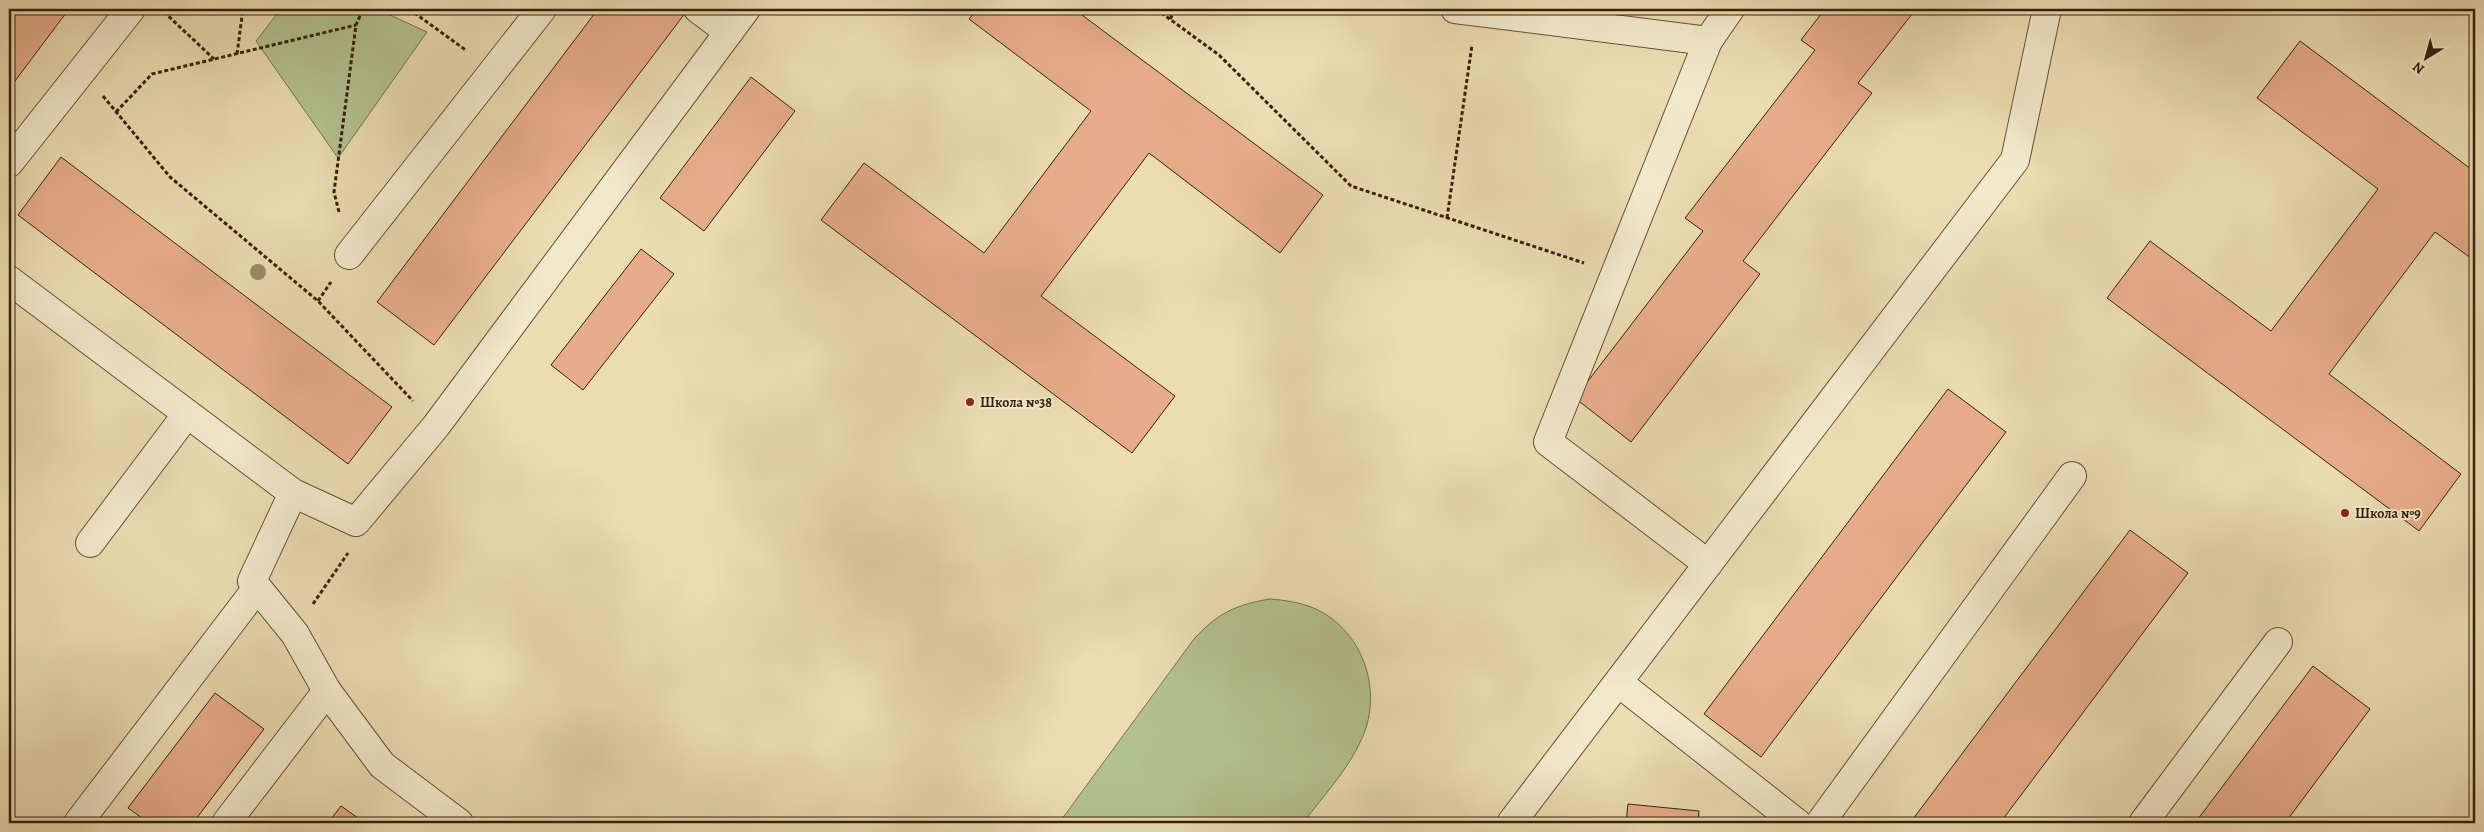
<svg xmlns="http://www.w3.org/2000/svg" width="2484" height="832" font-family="Alegreya,serif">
	<rect width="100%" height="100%" fill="#ebdcb1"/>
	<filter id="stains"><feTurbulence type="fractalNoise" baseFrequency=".004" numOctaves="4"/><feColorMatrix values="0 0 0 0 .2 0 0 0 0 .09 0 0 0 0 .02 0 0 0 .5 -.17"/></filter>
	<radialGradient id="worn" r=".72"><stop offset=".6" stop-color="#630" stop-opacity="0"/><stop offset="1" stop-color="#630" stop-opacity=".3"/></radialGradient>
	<g fill="#b3c18f" stroke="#74714c">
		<path d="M281,9H377L427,32L338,158L256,41Z"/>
		<path d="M1270,599C1284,600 1297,602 1311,607C1362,627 1384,690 1362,738C1349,769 1323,796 1303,823H1059L1194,639C1218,613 1235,605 1270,599Z"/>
	</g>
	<g fill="#e7ad8a" stroke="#362109">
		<path d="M9,9H69L9,89Z"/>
		<path d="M598,9H682L686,12L434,345L377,302Z"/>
		<path d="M977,9H1074L1323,195L1280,253L1149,153L1041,296L1175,396L1132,453L821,220L864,163L984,253L1091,111L969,19Z"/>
		<path d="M1825,9H1916L1858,83L1872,93L1743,261L1760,274L1631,442L1575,398L1703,231L1685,218L1815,50L1801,40Z"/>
		<path d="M2300,41L2475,172V261L2435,232L2329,374L2461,474L2419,531L2107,298L2150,241L2271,331L2378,189L2257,98Z"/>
		<path d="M751,77L795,111L704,231L660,198Z"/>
		<path d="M61,157L392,407L348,464L18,215Z"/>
		<path d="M641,249L674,274L583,390L551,365Z"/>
		<path d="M1948,389L2006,432L1761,757L1704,714Z"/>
		<path d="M2130,530L2188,573L2000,823H1910Z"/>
		<path d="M2313,666L2370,709L2285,823H2195Z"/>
		<path d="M215,693L264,729L193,823H149L128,808Z"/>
		<path d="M1628,804L1699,811L1698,823H1626Z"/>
		<path d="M341,806L365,823H328Z"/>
		<path d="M2472,813L2475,816V823H2465Z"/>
	</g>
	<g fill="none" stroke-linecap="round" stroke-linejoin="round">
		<defs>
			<g id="minor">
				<path d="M698,9L729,32"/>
				<path d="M1455,9L1708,41"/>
				<path d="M9,163L131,9"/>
				<path d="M349,255L542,9"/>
				<path d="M9,280L293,493L356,522L436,426L746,9"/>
				<path d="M90,543L187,414"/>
				<path d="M1708,564L1548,442L1708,41L1730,9"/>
				<path d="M1619,683L1797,823"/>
				<path d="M327,691L382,765L459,823"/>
				<path d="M78,823L257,588"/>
				<path d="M226,823L327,691L295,634L252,581L293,493"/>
				<path d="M1511,823L2015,160L2047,9"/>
				<path d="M1820,823L2072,476"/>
				<path d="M2143,823L2278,642"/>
			</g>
		</defs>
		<use href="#minor" stroke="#635033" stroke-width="30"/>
		<g stroke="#362109" stroke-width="3" stroke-dasharray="4 2.5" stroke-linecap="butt">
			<path d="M409,9L467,51"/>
			<path d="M1156,9L1219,55L1351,186L1584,263"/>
			<path d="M164,12L214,59"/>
			<path d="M1170,19L1176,9"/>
			<path d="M237,54L243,9"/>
			<path d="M103,96L170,177L318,301L413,401"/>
			<path d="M116,112L152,74L356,25"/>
			<path d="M339,212L334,192L356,25L363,9"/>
			<path d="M1447,218L1472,45"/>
			<path d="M318,301L331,282"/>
			<path d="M313,604L348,553"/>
		</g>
		<use href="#minor" stroke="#f2e8cc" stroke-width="28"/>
	</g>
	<circle fill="#988b67" cx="258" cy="272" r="8"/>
	<g fill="#8f2418" stroke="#f2e8cc" stroke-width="2">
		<circle cx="970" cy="402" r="5"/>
		<circle cx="2345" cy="513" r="5"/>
	</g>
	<g text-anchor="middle" stroke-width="4" stroke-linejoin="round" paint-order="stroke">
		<g font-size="14" font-weight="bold" fill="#362109" stroke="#f2e8cc" text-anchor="start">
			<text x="980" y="407">Школа №38</text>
			<text x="2355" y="518">Школа №9</text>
		</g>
	</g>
	<rect width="2484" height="832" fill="none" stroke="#ebdcb1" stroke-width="30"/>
	<rect x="10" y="10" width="2464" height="812" fill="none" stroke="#362109" stroke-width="2.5"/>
	<rect x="15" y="15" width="2454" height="802" fill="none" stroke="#362109"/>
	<g transform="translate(2426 58) rotate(217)" stroke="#f2e8cc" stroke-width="4" paint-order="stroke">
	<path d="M0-4L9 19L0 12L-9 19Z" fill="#362109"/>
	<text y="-8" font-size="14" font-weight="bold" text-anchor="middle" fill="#362109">N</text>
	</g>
	<rect width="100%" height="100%" filter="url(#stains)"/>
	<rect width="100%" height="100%" fill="url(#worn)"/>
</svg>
